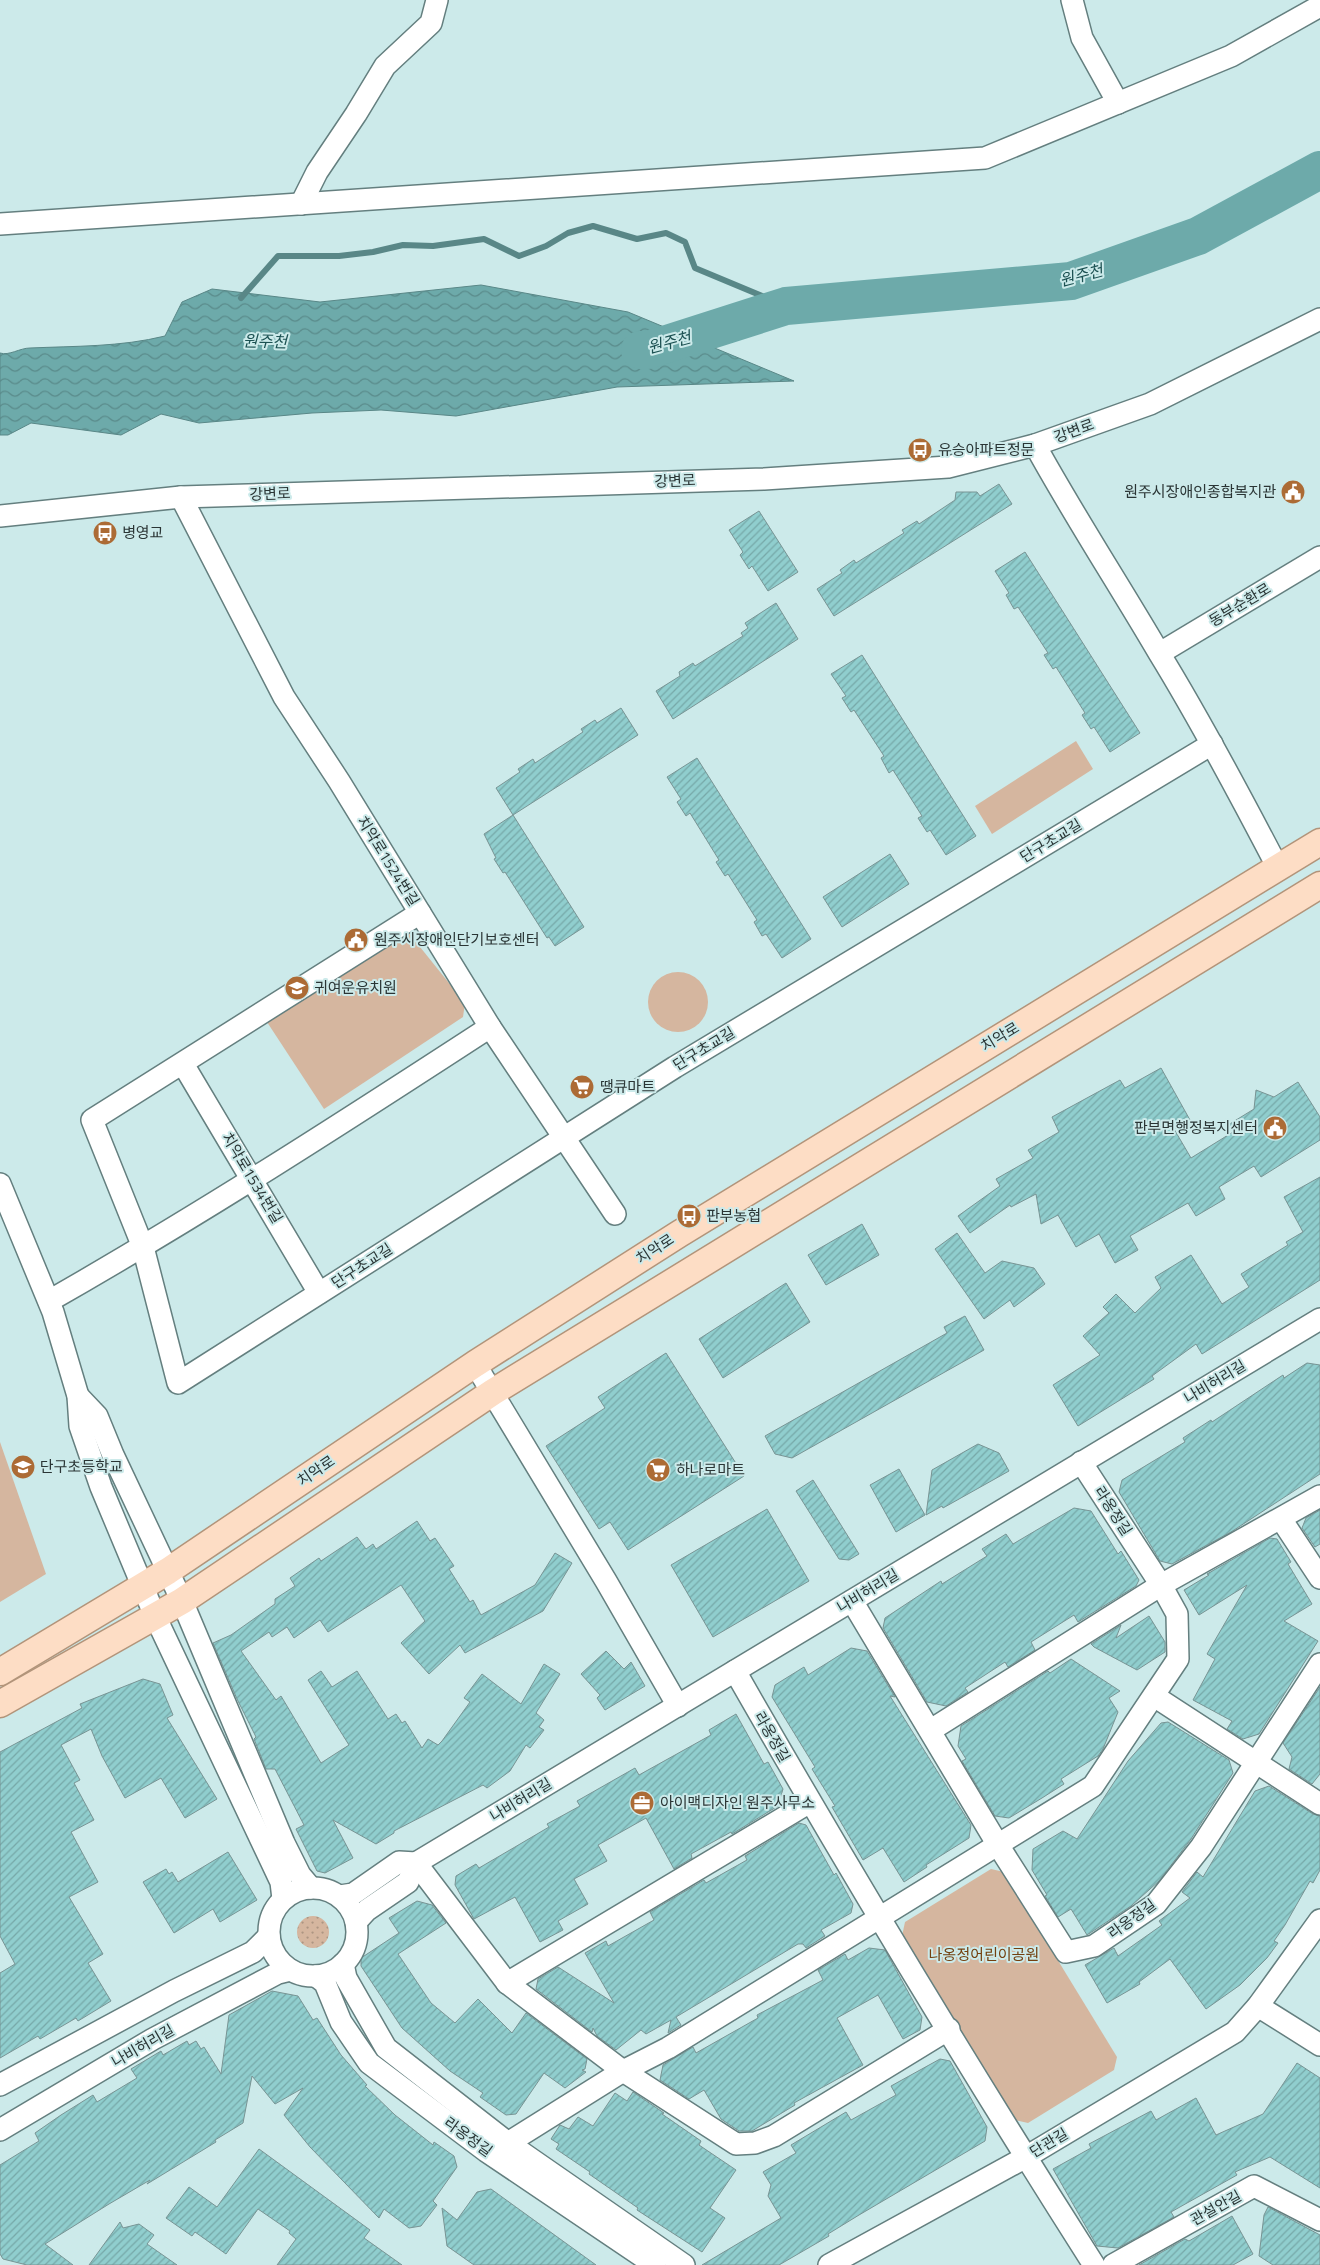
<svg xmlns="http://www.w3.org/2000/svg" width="1320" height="2265" font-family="'Titillium Web','Noto Sans KR',sans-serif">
	<defs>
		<pattern id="grass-dots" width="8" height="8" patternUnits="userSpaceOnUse" patternTransform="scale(1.25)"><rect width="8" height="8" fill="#d5b69f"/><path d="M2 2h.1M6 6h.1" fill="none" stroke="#ad9582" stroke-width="1.8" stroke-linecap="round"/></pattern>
		<pattern id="water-waves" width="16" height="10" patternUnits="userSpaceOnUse" patternTransform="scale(1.25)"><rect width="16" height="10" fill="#6daaaa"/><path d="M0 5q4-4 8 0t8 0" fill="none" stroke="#5a8b8b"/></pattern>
		<pattern id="building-hatch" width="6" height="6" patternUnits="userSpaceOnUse" patternTransform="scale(1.25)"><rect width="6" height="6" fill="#90cece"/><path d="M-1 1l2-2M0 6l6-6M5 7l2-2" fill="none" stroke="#76a8a8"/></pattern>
	</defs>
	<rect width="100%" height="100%" fill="#cceaea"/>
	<circle fill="url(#grass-dots)" cx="313" cy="1932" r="16"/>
	<g fill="#d5b69f">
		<path d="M1076,741L1093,769L992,834L975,806Z"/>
		<path d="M408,932L465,1003L463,1017L324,1109L267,1022Z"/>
		<circle cx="678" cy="1002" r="30"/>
		<path d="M0,1442L46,1574L0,1602Z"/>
		<path d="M991,1869L1004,1872L1117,2057L1114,2070L1028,2123L1015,2120L902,1936L905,1922Z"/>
	</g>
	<path fill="url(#water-waves)" stroke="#598787" d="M481,285L628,312L794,381L617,387L456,416L381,410L312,413L199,423L161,414L121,435L31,423L8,435H0V353C9,356 20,348 30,348C75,346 121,347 165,336L182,302L212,289L320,302Z"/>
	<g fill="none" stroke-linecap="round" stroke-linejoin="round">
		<path stroke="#598787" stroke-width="6" d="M241,298L278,256H339L373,252L403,245L433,246L484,239L519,256L546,246L568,233L593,226L637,239L666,233L685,242L695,268L786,306"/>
		<path stroke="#6daaaa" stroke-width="38" d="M640,350H648L786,306L1071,281L1198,236L1320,170"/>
	</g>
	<g fill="url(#building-hatch)" stroke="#789494">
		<path d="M999,484L1012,504L834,616L817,589L842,573L840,570L854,560L856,563L904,533L902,530L917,521L919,524L955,500L956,492H977L980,496Z"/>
		<path d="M759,511L798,572L768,591L752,566L749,569L740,555L743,552L729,530Z"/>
		<path d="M1025,552L1140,733L1110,752L1094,727L1091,729L1082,715L1085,713L1056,667L1053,669L1044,655L1048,653L1018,607L1014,609L1006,595L1009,593L995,571Z"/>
		<path d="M776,603L798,639L673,719L656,691L680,676L679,672L693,663L695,666L743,636L741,633L748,628L745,623Z"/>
		<path d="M862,655L976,836L946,855L930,830L927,832L918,818L922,816L893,770L889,773L881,758L884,756L854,710L851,712L842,698L846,696L831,674Z"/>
		<path d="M621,708L638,735L513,815L496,788L520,772L518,769L533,759L535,763L583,732L581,729L595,720L597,723Z"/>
		<path d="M697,758L811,939L782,958L766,934L762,936L754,922L757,920L728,874L725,876L716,862L719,860L690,813L686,816L677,802L681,799L667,777Z"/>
		<path d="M513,815L584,927L555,946L549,937L547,938L505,872L503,873L494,859L496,858L484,834Z"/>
		<path d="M890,854L909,884L842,927L823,897Z"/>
		<path d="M1161,1068L1190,1120L1174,1129L1191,1158L1233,1132L1228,1125L1254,1109L1256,1090L1274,1097L1298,1082L1320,1117V1140L1261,1177L1254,1166L1219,1187L1225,1199L1196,1216L1188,1203L1130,1236L1138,1250L1115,1263L1099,1234L1076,1247L1058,1215L1041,1224L1036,1194L1011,1207L1010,1205L970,1233L958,1216L1000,1186L996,1179L1033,1158L1028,1150L1059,1132L1052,1117L1120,1080L1125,1088Z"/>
		<path d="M1320,1177V1280L1202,1354L1196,1344L1152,1376L1154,1379L1078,1426L1053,1385L1100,1355L1083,1336L1109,1313L1103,1307L1116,1294L1135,1313L1161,1288L1155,1277L1191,1255L1222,1304L1249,1287L1241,1274L1288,1245L1286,1242L1303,1232L1284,1197Z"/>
		<path d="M862,1224L879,1255L826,1285L808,1255Z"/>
		<path d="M957,1233L985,1273L1002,1261L1034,1268L1045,1284L1014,1307L1010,1300L984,1319L935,1249Z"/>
		<path d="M786,1283L810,1322L723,1378L699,1339Z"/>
		<path d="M965,1316L984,1350L792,1458L775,1454L765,1436L947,1333L944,1327Z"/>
		<path d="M666,1353L744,1476L628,1550L610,1522L599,1529L546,1446L605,1408L598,1397Z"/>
		<path d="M1307,1363L1320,1365V1474L1231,1532L1172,1564L1160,1561L1119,1492L1122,1480L1185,1442L1183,1438L1211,1420L1212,1422L1283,1375L1284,1378Z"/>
		<path d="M978,1444L999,1453L1009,1471L943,1508L942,1506L926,1515L932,1470Z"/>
		<path d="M899,1469L925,1515L896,1532L870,1485Z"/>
		<path d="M813,1480L859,1554L849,1560L839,1559L796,1491Z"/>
		<path d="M1074,1508L1091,1511L1118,1554L1121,1551L1139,1580L1136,1586L1078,1622L1074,1615L1031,1642L1035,1650L1008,1667L1005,1662L965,1688L968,1692L946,1706L927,1702L883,1628L885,1618L941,1581L942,1584L987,1556L982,1549L1006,1534L1013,1544Z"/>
		<path d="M767,1509L809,1581L713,1637L671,1565Z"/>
		<path d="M1320,1510V1544L1315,1547L1302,1528L1306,1518Z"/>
		<path d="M417,1521L430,1541L435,1538L454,1566L449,1569L470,1602L473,1600L481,1615L535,1585L555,1553L572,1563L543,1611L465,1653L460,1645L429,1674L401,1643L425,1621L401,1585L328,1632L320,1620L294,1638L287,1627L272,1637L269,1632L241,1651L276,1700L281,1696L321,1763L349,1745L308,1680L321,1671L332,1687L357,1671L388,1719L396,1714L402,1723L405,1721L422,1748L428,1739L438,1745L442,1741L470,1702L464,1698L482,1674L521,1704L544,1664L560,1674L536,1713L544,1720L539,1727L544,1730L530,1748L526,1745L510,1771L487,1788L483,1785L394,1831V1833L376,1844L333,1820L353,1858L325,1873L317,1871L296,1829L304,1825L275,1769H266L254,1739L256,1737L237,1699L213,1643L231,1635L275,1604V1599L295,1586L290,1578L319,1558L321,1561L357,1537L366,1549L373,1544L376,1549Z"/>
		<path d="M1270,1538L1277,1539L1291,1562L1288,1564L1312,1604L1284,1621L1318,1641L1259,1734L1243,1739L1227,1729L1232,1721L1193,1700L1215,1659L1207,1654L1247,1585L1199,1615L1184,1590L1209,1575L1207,1574Z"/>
		<path d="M1149,1616L1165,1642V1652L1137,1670L1094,1647L1091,1644L1121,1625L1116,1638Z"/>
		<path d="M851,1648L867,1651L895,1697L890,1696L971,1825L969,1838L926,1865L927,1867L904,1882L883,1848L863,1860L832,1807L835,1806L812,1769L815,1767L772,1697L775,1685L804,1667L808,1675Z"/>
		<path d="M606,1651L624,1669L631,1662L645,1686L605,1710L597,1698L600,1695L581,1674Z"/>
		<path d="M1071,1659L1120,1691L1109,1698L1118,1712L1103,1749L1098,1756L1061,1779L1064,1784L1042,1798L1009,1818L995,1816L962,1761L966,1759L958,1746L961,1726L1048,1671L1050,1673Z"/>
		<path d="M143,1679L160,1684L173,1715L167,1718L217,1799L185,1818L161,1778L125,1798L102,1756L91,1729L61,1745L80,1780L74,1783L94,1820L71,1832L98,1882L69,1897L103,1954L88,1963L111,2001L78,2021L76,2018L40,2039L38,2036L0,2058V1973L15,1964L0,1936V1752L82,1708L80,1704Z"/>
		<path d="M1320,1687V1774L1312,1784L1289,1769L1292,1757L1283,1743Z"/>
		<path d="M736,1714L764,1764L768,1762L783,1789L778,1806L732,1834L731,1832L691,1854L692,1858L674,1869L646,1818L598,1845L607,1861L574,1879L588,1904L558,1921L563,1930L540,1942L515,1897L474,1919L455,1885L456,1876L476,1864L479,1868L515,1847L549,1827L547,1824L580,1806L577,1801L635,1768L639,1775L711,1735L709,1730Z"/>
		<path d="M1168,1722L1229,1760L1233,1773L1191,1839L1159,1881L1131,1906L1087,1935L1071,1909L1058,1917L1045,1896L1047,1895L1032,1870L1033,1849L1063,1831L1077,1839L1128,1761L1161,1723Z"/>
		<path d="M1269,1786L1313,1814L1320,1816V1870L1313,1883L1310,1881L1285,1925L1274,1941L1278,1943L1267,1958L1240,1985L1206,2009L1170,1959L1139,1982L1140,1984L1107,2003L1085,1965L1114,1948L1118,1956L1162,1925L1159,1921L1190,1898L1182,1892L1197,1872L1203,1877L1255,1791Z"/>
		<path d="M799,1823L806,1825L834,1875L836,1873L853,1904L851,1913L821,1930L825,1936L806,1948L803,1944H798L676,2017L681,2025L668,2033L671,2020L646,2034L641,2030L616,2050L597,2036L593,2028L592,2032L536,1989L538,1979L558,1967L614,2003L585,1953L606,1941L608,1946L654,1920L650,1912L704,1880L706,1883L747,1860L745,1856Z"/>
		<path d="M228,1852L257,1900L220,1922L213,1909L174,1933L143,1882L166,1869L169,1874L172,1872L178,1882Z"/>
		<path d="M417,1901L432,1905L446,1923L398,1954L431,2003L455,2023L478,1999L512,2033L526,2013L587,2059L585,2069L582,2070L586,2072L565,2088L544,2073L516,2114L506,2115L480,2097L483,2093L450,2071L402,2028L361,1966V1958L399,1933L389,1918Z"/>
		<path d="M869,1948L885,1950L922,2017L920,2030L903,2039L878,1995L837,2018L863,2065L794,2103L795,2105L752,2131H739L721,2119L704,2090L689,2099L660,2080L663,2065L693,2047L696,2053L758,2018L757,2015L823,1980L818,1970L845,1954L848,1960Z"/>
		<path d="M272,1991L298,1996L313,2020L317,2018L341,2055L367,2085L365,2086L395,2115L433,2145L434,2142L454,2156L457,2167L433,2201L437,2205L421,2226L409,2228L384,2209L379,2218L310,2147L284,2115L303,2088L275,2104L252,2076L243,2123L215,2140L216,2142L147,2184L150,2180L109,2204L45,2244L73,2265H27L3,2259L0,2254V2165L39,2141L35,2133L61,2115L93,2095L97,2102L137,2078L131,2069L161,2051L163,2055L187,2041L189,2045L196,2041L201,2049L204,2047L221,2074L229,2015Z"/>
		<path d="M940,2059L950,2061L987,2127L985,2141L859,2215L828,2234L829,2236L779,2265H702L781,2218L768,2196L771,2185L763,2172L796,2153L791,2145L846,2112L851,2120L896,2095L891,2086Z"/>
		<path d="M1297,2063L1320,2078V2188L1270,2157L1235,2172L1237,2175L1171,2212L1174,2217L1118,2248L1097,2246L1053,2169L1091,2148L1089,2144L1151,2111L1156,2120L1196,2098L1216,2135L1263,2114Z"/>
		<path d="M633,2092L664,2113L662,2114L701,2141L699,2145L736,2170L710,2208L725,2218L702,2252L637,2210L638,2208L589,2174L590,2172L556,2149L559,2144L551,2139L560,2125L569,2129L578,2117L593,2126L615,2093L627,2101Z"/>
		<path d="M259,2149L370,2230L364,2238L402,2265H277L296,2239L289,2233L290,2231L258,2209L226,2254L195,2232L192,2236L166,2218L189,2187L217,2207Z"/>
		<path d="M491,2189L596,2265H474L447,2246L442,2208L457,2220L477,2192Z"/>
		<path d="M1268,2207L1320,2235V2265H1273L1259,2256L1264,2215Z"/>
		<path d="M1232,2216L1253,2254L1233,2265H1139L1185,2239L1189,2241Z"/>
		<path d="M120,2222L123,2228L139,2224L154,2235L147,2244L177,2265H89Z"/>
	</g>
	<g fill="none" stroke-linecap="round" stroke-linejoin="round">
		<defs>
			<g id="minor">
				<path d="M1072,0L1082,38L1118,103"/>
				<path d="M301,204L317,172L356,114L385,66L431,23L437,0"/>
				<path d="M0,224L985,158L1231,56L1320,6"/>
				<path d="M1035,445C1074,516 1118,583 1159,653C1202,723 1240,795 1278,868"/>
				<path d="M181,497L284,697L339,781L490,1027L615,1214"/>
				<path d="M0,516L181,497L764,479L948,467L1035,445L1150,404L1320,319"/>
				<path d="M1160,653L1320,557"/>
				<path d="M420,913L92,1120L143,1247L178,1383L675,1067L1212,744"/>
				<path d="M183,1064L319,1293"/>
				<path d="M0,1184L53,1312L78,1396L80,1426L101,1487L155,1616L281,1882L283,1899"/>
				<path d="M49,1301C200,1215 344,1122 490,1027"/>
				<path d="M475,1364L606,1581L678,1706"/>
				<path d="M78,1396L97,1416L113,1455L182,1601L284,1843L300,1875L311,1888"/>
				<path d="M1281,1519L1320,1578"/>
				<path d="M852,1601L998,1845L1066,1952L1094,1946L1156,1904L1201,1847L1320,1664"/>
				<path d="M735,1671C850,1872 970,2070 1094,2265"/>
				<path d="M1154,1696L1320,1804"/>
				<path d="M931,1730L1161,1585L1320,1496"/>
				<path d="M416,1863L1320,1319"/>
				<path d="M416,1863L507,1983L623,2071L736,2144L755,2143L774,2136L949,2029"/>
				<circle cx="313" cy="1932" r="44"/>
				<path d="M340,1896L353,1894L399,1862L416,1863"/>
				<path d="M356,1922L367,1910L408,1882L416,1863"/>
				<path d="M343,1964L346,1978L386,2048L508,2143L684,2265"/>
				<path d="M316,1976L325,1983L341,2022L369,2063L486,2151L655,2265"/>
				<path d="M507,1983L810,1802"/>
				<path d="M1258,2006L1320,2045"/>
				<path d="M0,2085L174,1991L253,1952L269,1936"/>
				<path d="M0,2130L153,2039L278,1973L290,1970"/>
				<path d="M508,2143L623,2071L668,2048L1093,1786L1178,1659L1177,1614L1161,1585L1081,1462"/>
				<path d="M829,2265L1026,2157L1235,2032L1258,2006L1320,1920"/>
				<path d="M1113,2265L1254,2186L1320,2220"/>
			</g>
			<g id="major">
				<path d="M0,1672L168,1571L475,1364L679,1234L1320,842"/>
				<path d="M0,1704L182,1601L493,1392L1320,885"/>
			</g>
		</defs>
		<use href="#minor" stroke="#647f7f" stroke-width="24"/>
		<use href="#major" stroke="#b2947a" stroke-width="29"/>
		<use href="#minor" stroke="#fff" stroke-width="21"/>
		<use href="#major" stroke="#fdddc5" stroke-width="26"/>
	</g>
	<defs>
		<symbol id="bus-disc" viewBox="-11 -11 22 22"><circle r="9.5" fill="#ac6b35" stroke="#cceaea"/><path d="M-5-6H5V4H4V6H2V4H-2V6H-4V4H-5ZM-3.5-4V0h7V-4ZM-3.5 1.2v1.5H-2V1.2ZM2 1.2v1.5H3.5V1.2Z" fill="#fff"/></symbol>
		<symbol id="civic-disc" viewBox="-11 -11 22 22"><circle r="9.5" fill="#ac6b35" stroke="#cceaea"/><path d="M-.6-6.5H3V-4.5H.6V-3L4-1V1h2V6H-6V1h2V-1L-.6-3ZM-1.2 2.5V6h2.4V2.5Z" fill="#fff"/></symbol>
		<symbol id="school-disc" viewBox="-11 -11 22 22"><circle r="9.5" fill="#ac6b35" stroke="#cceaea"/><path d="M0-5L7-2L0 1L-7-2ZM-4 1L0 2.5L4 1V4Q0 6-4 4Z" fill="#fff"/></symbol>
		<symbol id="supermarket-disc" viewBox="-11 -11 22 22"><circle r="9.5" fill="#ac6b35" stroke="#cceaea"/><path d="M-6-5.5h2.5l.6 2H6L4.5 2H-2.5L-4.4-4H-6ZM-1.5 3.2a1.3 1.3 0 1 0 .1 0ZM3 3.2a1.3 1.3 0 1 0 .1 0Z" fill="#fff"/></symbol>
		<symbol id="office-disc" viewBox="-11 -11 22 22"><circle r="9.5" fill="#ac6b35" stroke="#cceaea"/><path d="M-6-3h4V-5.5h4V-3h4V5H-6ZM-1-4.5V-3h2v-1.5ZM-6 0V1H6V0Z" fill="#fff"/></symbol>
	</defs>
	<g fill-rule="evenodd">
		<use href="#bus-disc" x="906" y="436" width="28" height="28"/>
		<use href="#civic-disc" x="1279" y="478" width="28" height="28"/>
		<use href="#bus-disc" x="91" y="519" width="28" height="28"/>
		<use href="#civic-disc" x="342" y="926" width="28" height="28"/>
		<use href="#school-disc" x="283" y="974" width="28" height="28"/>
		<use href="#supermarket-disc" x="568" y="1073" width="28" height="28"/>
		<use href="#civic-disc" x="1261" y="1114" width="28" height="28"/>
		<use href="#bus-disc" x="675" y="1202" width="28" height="28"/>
		<use href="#school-disc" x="9" y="1453" width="28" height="28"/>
		<use href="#supermarket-disc" x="644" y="1456" width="28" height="28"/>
		<use href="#office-disc" x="628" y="1789" width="28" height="28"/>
	</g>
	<g text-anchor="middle" stroke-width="4" stroke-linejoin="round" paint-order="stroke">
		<g font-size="15" fill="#2a3535" stroke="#cceaea">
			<text transform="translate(1074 431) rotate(-20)" y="5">강변로</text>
			<text transform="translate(675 481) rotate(-2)" y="5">강변로</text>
			<text transform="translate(270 494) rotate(-2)" y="5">강변로</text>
			<text transform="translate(1240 605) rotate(-31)" y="5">동부순환로</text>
			<text transform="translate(1051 841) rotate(-31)" y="5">단구초교길</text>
			<text transform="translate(388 861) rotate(58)" y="5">치악로1524번길</text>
			<text transform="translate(1000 1037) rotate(-31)" y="5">치악로</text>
			<text transform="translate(704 1049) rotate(-31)" y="5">단구초교길</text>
			<text transform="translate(252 1178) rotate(59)" y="5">치악로1534번길</text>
			<text transform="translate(655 1249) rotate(-33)" y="5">치악로</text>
			<text transform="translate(362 1266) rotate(-33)" y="5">단구초교길</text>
			<text transform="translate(1215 1382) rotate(-31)" y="5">나비허리길</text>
			<text transform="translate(316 1471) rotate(-34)" y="5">치악로</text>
			<text transform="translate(1113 1511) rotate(57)" y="5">라옹정길</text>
			<text transform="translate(868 1591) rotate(-31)" y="5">나비허리길</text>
			<text transform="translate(772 1737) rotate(60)" y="5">라옹정길</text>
			<text transform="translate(521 1800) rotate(-31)" y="5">나비허리길</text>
			<text transform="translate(1132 1919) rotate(-36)" y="5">라옹정길</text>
			<text transform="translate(143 2046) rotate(-30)" y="5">나비허리길</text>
			<text transform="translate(468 2137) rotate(36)" y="5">라옹정길</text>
			<text transform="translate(1049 2143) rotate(-31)" y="5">단관길</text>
			<text transform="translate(1216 2208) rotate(-29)" y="5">관설안길</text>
		</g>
		<g font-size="15" fill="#2a3535" stroke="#cceaea" text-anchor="start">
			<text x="938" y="455">유승아파트정문</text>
			<text x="1276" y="497" text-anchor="end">원주시장애인종합복지관</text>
			<text x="122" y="538">병영교</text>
			<text x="374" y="945">원주시장애인단기보호센터</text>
			<text x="314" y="993">귀여운유치원</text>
			<text x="600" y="1092">땡큐마트</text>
			<text x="1258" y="1133" text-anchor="end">판부면행정복지센터</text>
			<text x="706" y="1221">판부농협</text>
			<text x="40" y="1472">단구초등학교</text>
			<text x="676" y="1475">하나로마트</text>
			<text x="660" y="1808">아이맥디자인 원주사무소</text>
		</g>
		<g font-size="15" fill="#73400f" stroke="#cceaea">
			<text x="984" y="1960">나옹정어린이공원</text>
		</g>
		<g font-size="16" font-style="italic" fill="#1c5152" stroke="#cceaea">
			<text transform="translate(1081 275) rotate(-15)" y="6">원주천</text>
			<text transform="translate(265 341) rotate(1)" y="6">원주천</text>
			<text transform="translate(669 342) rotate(-15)" y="6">원주천</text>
		</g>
	</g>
</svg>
